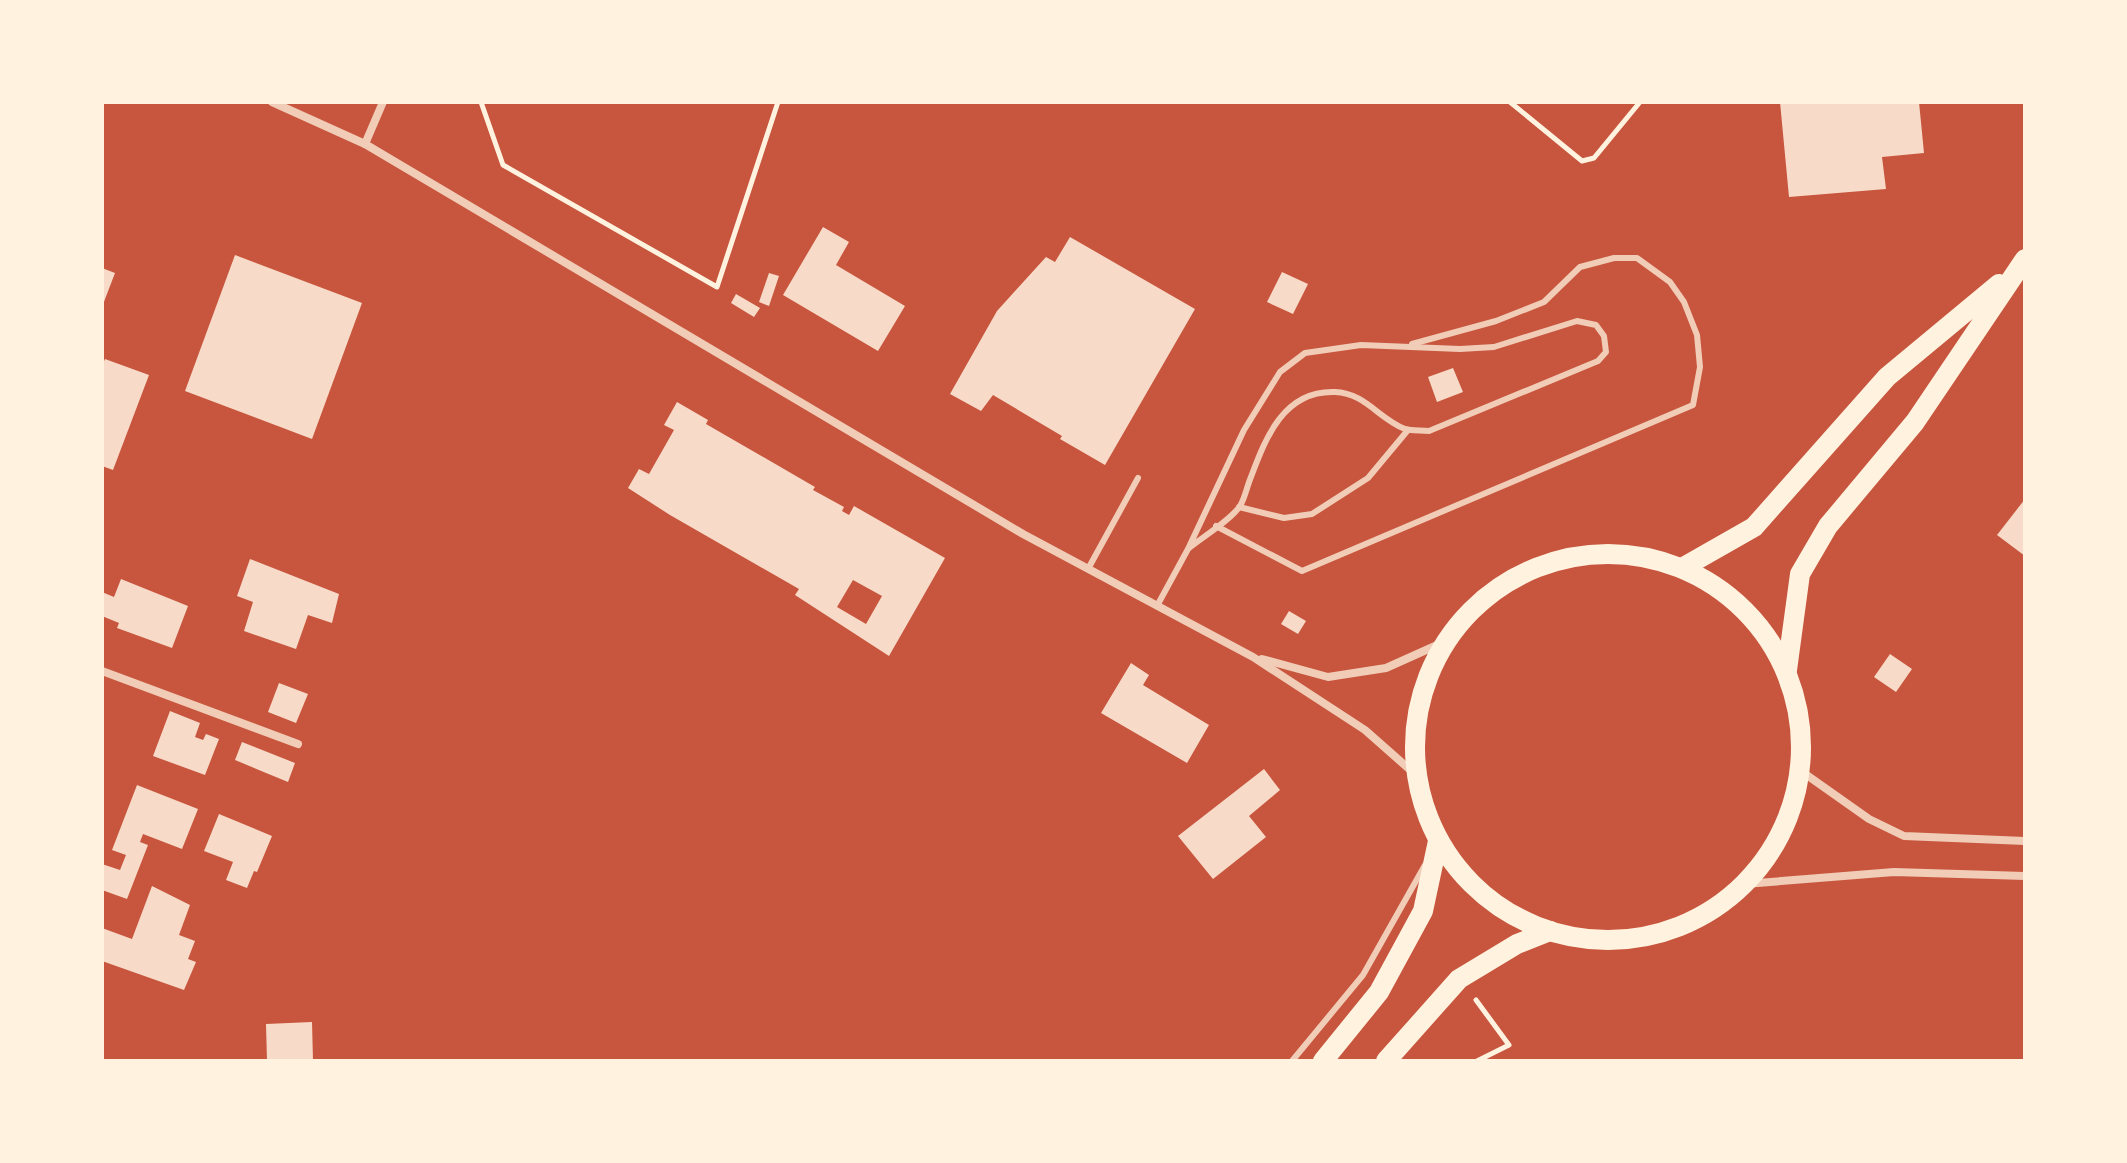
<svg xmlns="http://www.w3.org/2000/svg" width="2127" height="1163" font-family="Ubuntu,sans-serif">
	<rect width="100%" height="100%" fill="#c8553d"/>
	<g fill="#f7dbc8" fill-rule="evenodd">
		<path d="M1780,102H1919L1924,153L1882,157L1886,189L1789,197Z"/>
		<path d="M823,227L849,242L836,265L905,306L878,351L783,295Z"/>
		<path d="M1070,237L1195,309L1105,465L1060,439L1062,436L993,395L981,411L950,394L997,311L1046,257L1055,262Z"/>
		<path d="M235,255L362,303L312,439L185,391Z"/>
		<path d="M102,268L115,273L102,307Z"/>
		<path d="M1282,272L1308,284L1293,314L1267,302Z"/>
		<path d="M769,273L779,276L769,306L759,302Z"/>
		<path d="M736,294L760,308L754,317L731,303Z"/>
		<path d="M105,359L149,375L113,470L102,466V366Z"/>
		<path d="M1453,368L1463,392L1437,402L1428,377Z"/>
		<path d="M677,402L708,420L706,424L815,487L813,490L844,507L842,511L849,515L854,506L945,558L889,656L795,595L799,589L670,515L628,488L639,469L649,474L674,430L664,425ZM853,580L882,596L866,624L837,607Z"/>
		<path d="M2025,499V556L1997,535Z"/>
		<path d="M250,559L339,594L332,623L308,615L296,649L244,631L253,602L237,596Z"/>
		<path d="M121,579L188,606L172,648L117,628L119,623L102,616V592L114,597Z"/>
		<path d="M1289,611L1306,621L1298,634L1281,624Z"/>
		<path d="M1890,654L1912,669L1896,692L1874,677Z"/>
		<path d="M1131,663L1149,675L1143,685L1209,725L1187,763L1101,713Z"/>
		<path d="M279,683L308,694L296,723L268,712Z"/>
		<path d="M170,711L200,723L195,737L203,740L206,734L219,739L205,775L153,756Z"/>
		<path d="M242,742L295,763L288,782L235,760Z"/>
		<path d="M1264,769L1280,790L1249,816L1266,837L1213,879L1178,836Z"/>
		<path d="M137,785L198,809L182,849L143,834L140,842L148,845L127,899L102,890V864L120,870L126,855L112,850Z"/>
		<path d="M219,814L272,836L257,872L254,871L247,888L226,880L233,862L204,851Z"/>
		<path d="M152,886L190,905L179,935L195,941L188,959L196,962L184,990L102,961V928L132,939Z"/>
		<path d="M312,1022L313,1061H267L266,1024Z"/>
	</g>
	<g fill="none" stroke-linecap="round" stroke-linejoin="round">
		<g stroke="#fff3e0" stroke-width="5">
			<path d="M481,102L503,165L717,287L778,102"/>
			<path d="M1510,102L1582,161L1594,158L1640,102"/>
			<path d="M1476,1000L1509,1045L1477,1061"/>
		</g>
		<g stroke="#f1ccb7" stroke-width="6">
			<path d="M1239,507L1284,518L1312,514L1368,478L1408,430"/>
			<path d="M1216,526L1302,571L1693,405L1700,367L1697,335L1684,302L1670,282L1637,258H1614L1580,267L1544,302L1496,321L1412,344"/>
			<path d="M1088,569L1138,478"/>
			<path d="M1157,606L1188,549L1244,430L1280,372L1305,353L1361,345L1460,349L1494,347L1577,321L1596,325L1604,336L1606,352L1598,361L1429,431C1421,430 1412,431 1405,429C1379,419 1365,393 1335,392C1284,390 1266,437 1251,477C1247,486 1245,498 1240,506C1231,520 1201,538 1188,549"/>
			<path d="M1292,1061L1363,975L1425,865"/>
		</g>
		<g stroke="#f1ccb7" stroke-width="8">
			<path d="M272,102L365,144L1023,534L1253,657L1365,730L1416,775"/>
			<path d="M365,144L383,102"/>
			<path d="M1262,659L1328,677L1386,668L1444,642"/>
			<path d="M102,671L298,744"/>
			<path d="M1801,771L1869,819L1904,836L2025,841"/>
			<path d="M1745,884L1894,872L2025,876"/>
		</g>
		<g stroke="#fff3e0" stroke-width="20">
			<circle cx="1608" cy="747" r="193"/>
			<path d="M1682,568L1754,527L1887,377L1999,284"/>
			<path d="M1787,670L1800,574L1828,526L1915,422L2025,259"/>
			<path d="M1323,1061L1379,992L1423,911L1438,841"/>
			<path d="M1386,1061L1459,979L1517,944L1550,931"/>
		</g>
	</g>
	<rect width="2127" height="1163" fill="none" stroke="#fff3e0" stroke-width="208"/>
</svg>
